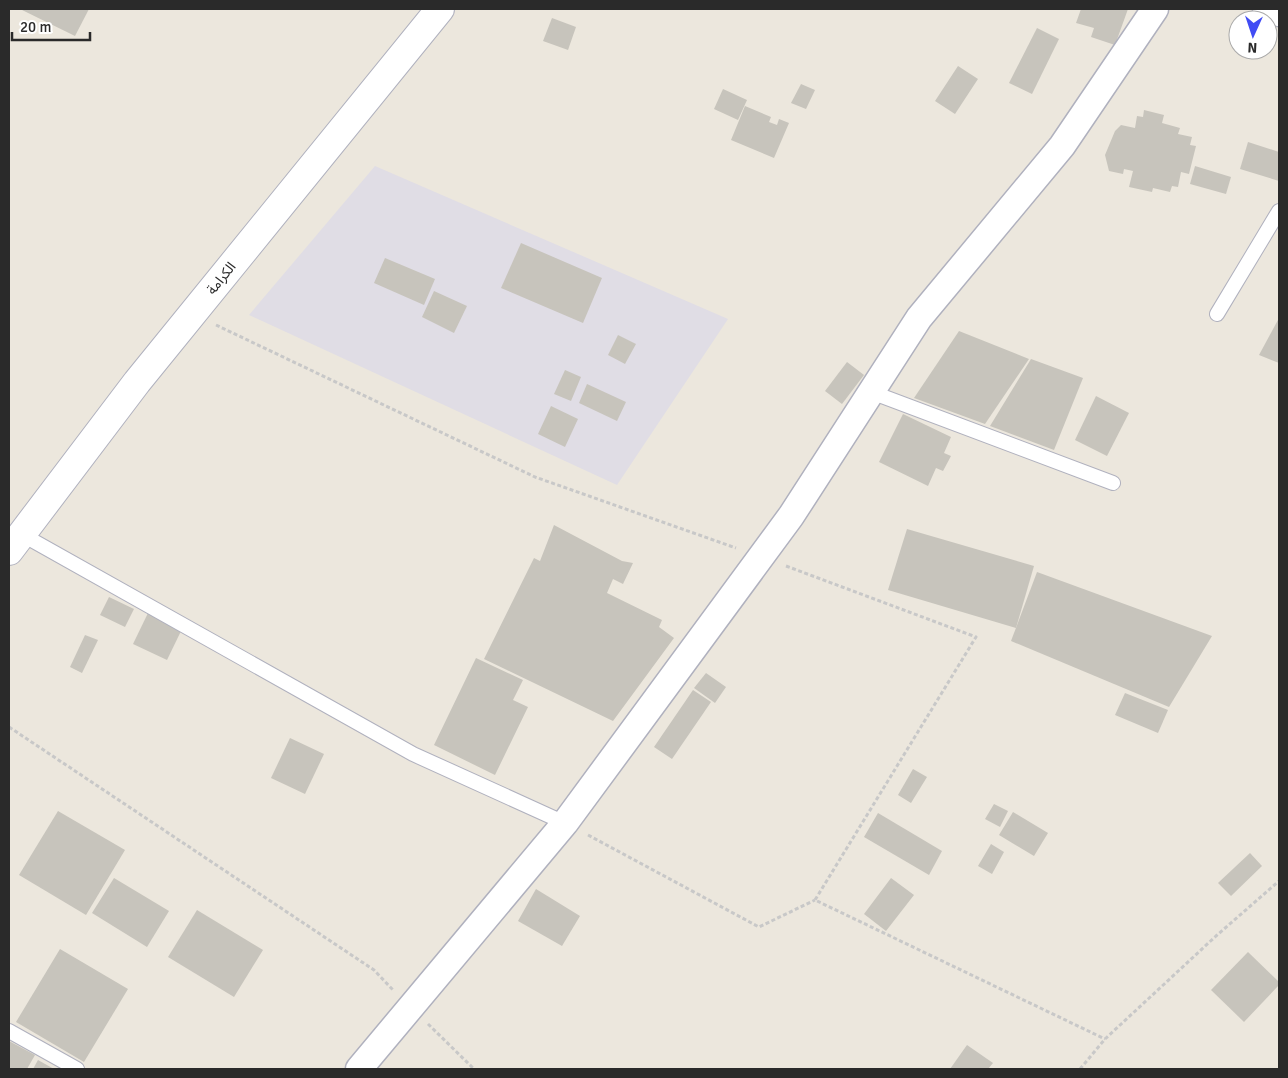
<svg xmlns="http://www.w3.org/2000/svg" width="1288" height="1078" font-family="Signika,'Noto Sans Arabic',sans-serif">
	<rect width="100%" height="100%" fill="#ece7dd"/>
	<path fill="#e0dde5" d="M375,166L728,319L617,485L249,315Z"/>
	<g fill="#c7c4bc">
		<path d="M20,9H89L75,36Z"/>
		<path d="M1081,9H1128L1115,45L1091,37L1094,28L1076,23Z"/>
		<path d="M552,18L576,27L568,50L543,41Z"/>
		<path d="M1037,28L1059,39L1032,94L1009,83Z"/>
		<path d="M958,66L978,79L955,114L935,101Z"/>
		<path d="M801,84L815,90L806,109L791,103Z"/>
		<path d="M723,89L747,100L738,120L714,109Z"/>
		<path d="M745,106L771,117L769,122L777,125L779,119L789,123L774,158L731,140Z"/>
		<path d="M1144,110L1164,115L1162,123L1180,128L1178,134L1192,137L1190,145L1196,146L1189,174L1181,172L1178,187L1172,186L1170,192L1153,188L1152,192L1129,187L1133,171L1124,169L1123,174L1109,171L1105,155L1115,131L1121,125L1135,128L1137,116L1143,117Z"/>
		<path d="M1248,142L1279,152V181L1240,169Z"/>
		<path d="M1195,166L1231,177L1226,194L1190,184Z"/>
		<path d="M521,243L602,278L583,323L501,288Z"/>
		<path d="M385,258L435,279L424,305L374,283Z"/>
		<path d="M434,291L467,306L454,333L422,317Z"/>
		<path d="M1279,318V363L1259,355Z"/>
		<path d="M959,331L1029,359L985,424L914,398Z"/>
		<path d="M618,335L636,344L625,364L608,355Z"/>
		<path d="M1031,359L1083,378L1054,450L990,426Z"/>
		<path d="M847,362L864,375L842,404L825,391Z"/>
		<path d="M565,370L581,377L571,401L554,394Z"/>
		<path d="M587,384L626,402L617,421L579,403Z"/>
		<path d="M1096,396L1129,413L1107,456L1075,440Z"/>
		<path d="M551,406L578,419L565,447L538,434Z"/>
		<path d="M903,414L951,437L944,453L951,456L943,471L936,468L928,486L879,462Z"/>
		<path d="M554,525L622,561L633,563L623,584L613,579L607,593L662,620L659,627L674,638L613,721L484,659L534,558L540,561Z"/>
		<path d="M907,529L1034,566L1016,628L888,590Z"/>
		<path d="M1037,572L1212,636L1169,707L1011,641Z"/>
		<path d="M109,597L134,609L125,627L100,615Z"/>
		<path d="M148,613L182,629L167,660L133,644Z"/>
		<path d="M85,635L98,640L82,673L70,667Z"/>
		<path d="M476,658L523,680L513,700L528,707L495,775L434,745Z"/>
		<path d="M706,673L726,687L715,703L694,688Z"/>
		<path d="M693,690L711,702L672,759L654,747Z"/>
		<path d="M1125,693L1168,710L1158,733L1115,715Z"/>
		<path d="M290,738L324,754L305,794L271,778Z"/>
		<path d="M913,769L927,777L911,803L898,795Z"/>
		<path d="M994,804L1008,811L1000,827L985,819Z"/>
		<path d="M58,811L125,850L86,915L19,875Z"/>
		<path d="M1013,812L1048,833L1034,856L999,835Z"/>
		<path d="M878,813L942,851L929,875L864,837Z"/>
		<path d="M991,844L1004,852L992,874L978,866Z"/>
		<path d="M1250,853L1262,866L1231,896L1218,883Z"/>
		<path d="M114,878L169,911L147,947L92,913Z"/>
		<path d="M891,878L914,895L886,931L864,914Z"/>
		<path d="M536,889L580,916L562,946L518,921Z"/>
		<path d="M197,910L263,950L234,997L168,957Z"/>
		<path d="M60,949L128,989L84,1062L16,1022Z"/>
		<path d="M1248,952L1279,982V985L1244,1022L1211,990Z"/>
		<path d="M9,1041L35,1055L27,1069H9Z"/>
		<path d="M967,1045L993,1063L988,1069H950Z"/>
		<path d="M38,1060L54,1069H33Z"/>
	</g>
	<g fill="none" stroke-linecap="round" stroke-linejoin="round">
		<defs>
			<g id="lane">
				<path d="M1217,314L1279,211"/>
				<path d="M871,392L1113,483"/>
				<path d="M21,534L413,754L565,823"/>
				<path d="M9,1031L77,1069"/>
			</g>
			<g id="street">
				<path d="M1266,9L1279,13"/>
				<path d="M359,1069L565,823L791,516L919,318L1062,146L1155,9"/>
			</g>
			<path id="secondary" d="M9,551L137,382L440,9"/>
		</defs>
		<use href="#lane" stroke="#b0b1be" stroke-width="16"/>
		<use href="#street" stroke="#b0b1be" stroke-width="29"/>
		<use href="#secondary" stroke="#b0b1be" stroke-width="30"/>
		<g stroke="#c8c8c8" stroke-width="3" stroke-dasharray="4 2.5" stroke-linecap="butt">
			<path d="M216,325L535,477L736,548"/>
			<path d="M786,566L976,637L815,900L1105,1039"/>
			<path d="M9,727L374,970L393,990"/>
			<path d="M588,835L759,927L815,900"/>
			<path d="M428,1024L474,1069"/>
			<path d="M1080,1069L1105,1039L1216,936L1279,881"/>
		</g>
		<use href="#lane" stroke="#fff" stroke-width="14"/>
		<use href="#street" stroke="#fff" stroke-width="26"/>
		<use href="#secondary" stroke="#fff" stroke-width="28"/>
	</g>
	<g text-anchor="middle" stroke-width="5" stroke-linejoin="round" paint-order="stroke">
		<g font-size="14" fill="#2a2a2a" stroke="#fff">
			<text transform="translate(221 278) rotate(-51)" y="5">الكرامة</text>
		</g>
	</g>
	<rect width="1288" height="1078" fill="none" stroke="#2a2a2a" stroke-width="20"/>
	<g transform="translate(1253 35) rotate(183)"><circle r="24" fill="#ffffff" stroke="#aaaaaa"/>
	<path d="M0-4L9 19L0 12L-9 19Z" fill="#414cf4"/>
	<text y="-8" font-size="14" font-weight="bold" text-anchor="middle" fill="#2a2a2a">N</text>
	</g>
	<path d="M12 32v8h78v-8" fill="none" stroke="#2a2a2a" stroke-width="2.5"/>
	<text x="20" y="32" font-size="15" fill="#2a2a2a" stroke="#ffffff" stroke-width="4" paint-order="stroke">20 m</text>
</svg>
